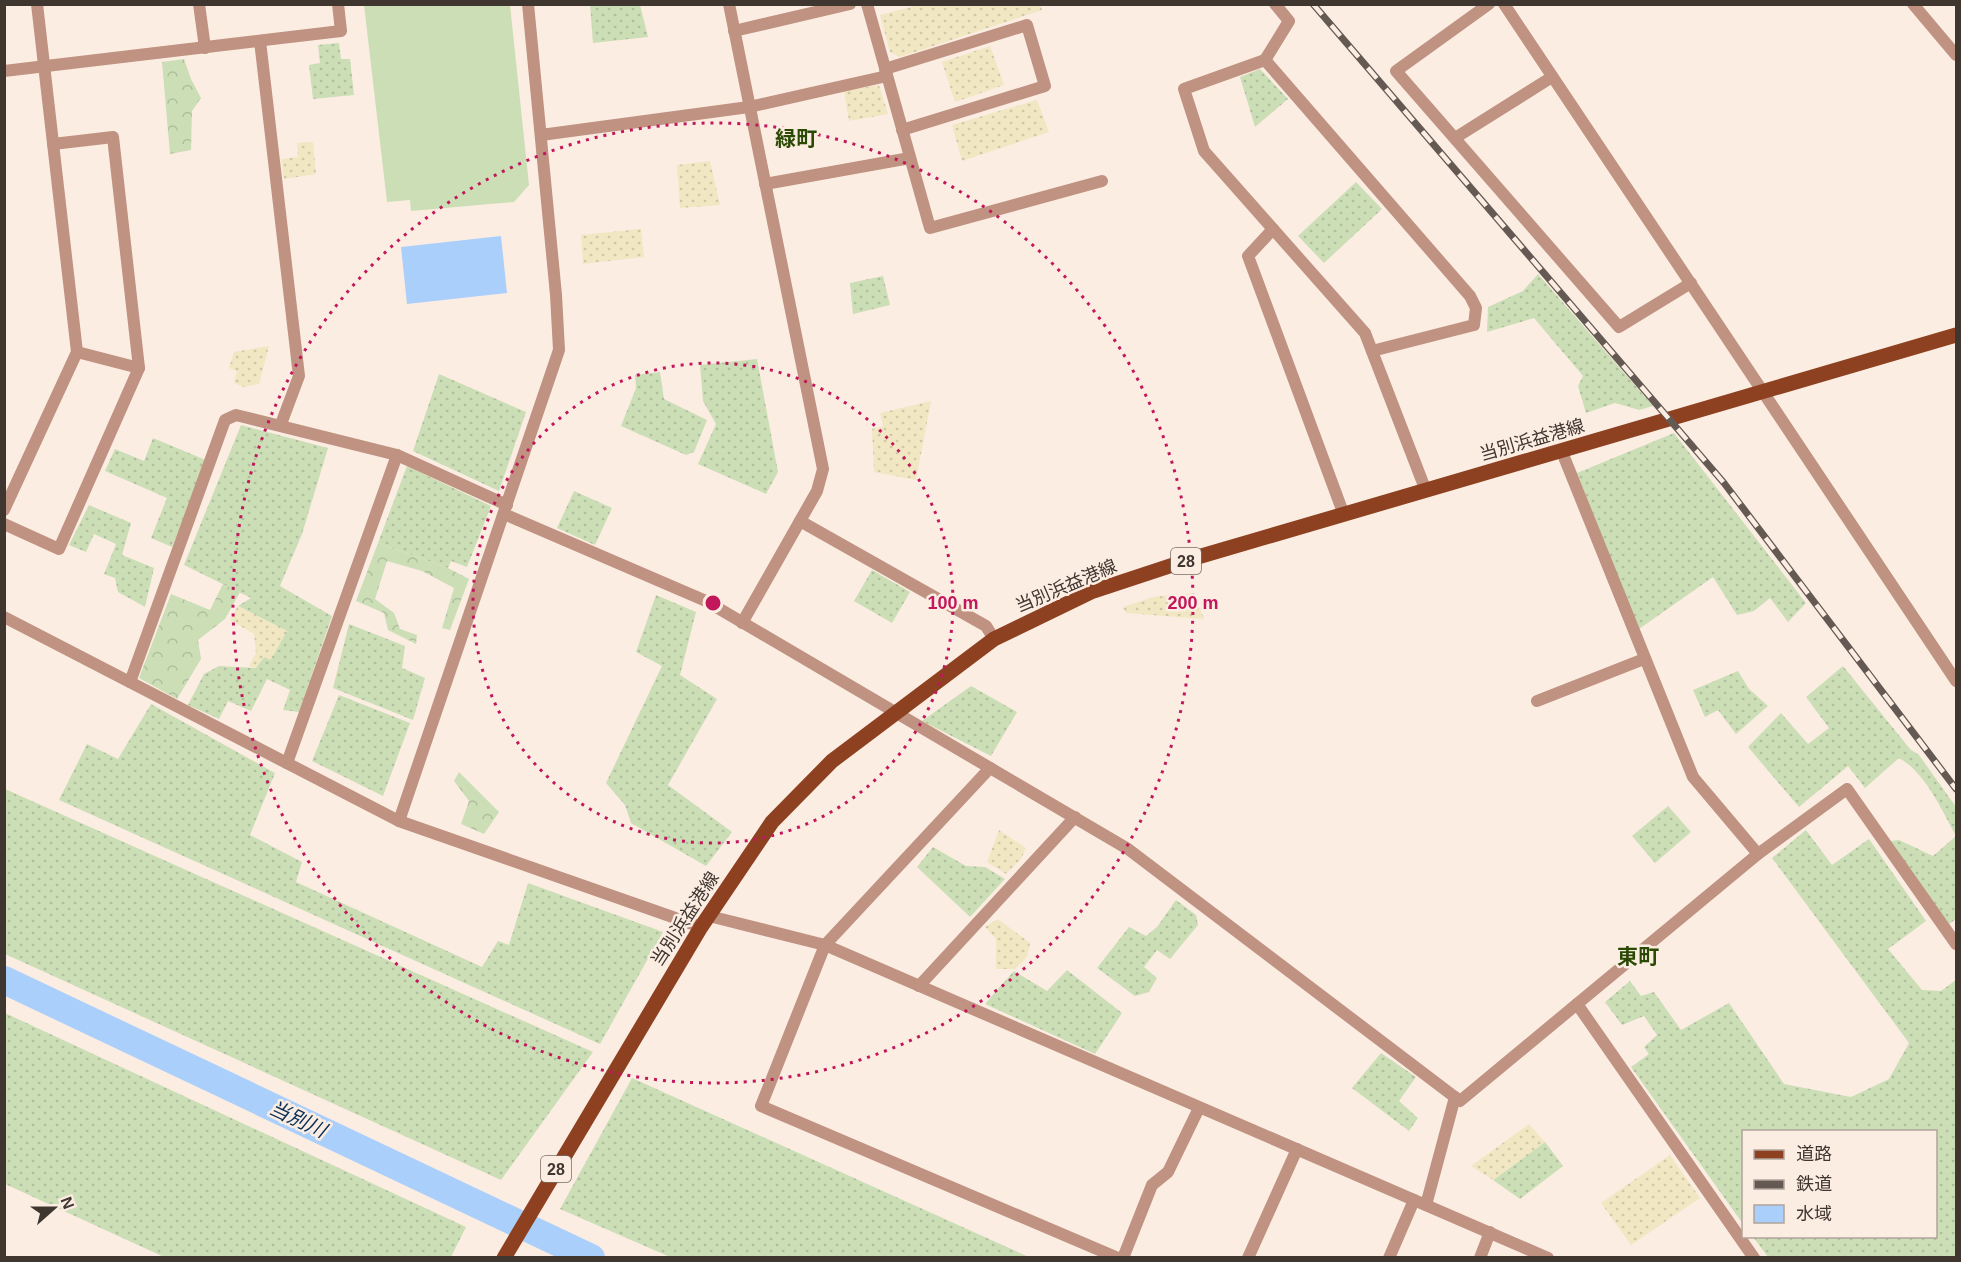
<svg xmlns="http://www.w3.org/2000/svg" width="1961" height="1262" font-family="Helvetica,'Noto Sans JP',sans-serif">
	<defs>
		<pattern id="grass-dots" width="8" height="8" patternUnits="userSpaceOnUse" patternTransform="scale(1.5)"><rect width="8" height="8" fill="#cbdeb6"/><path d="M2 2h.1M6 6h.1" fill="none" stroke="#afbf9d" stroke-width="1.8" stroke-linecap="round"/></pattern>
		<pattern id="forest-crowns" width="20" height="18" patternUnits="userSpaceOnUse" patternTransform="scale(1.5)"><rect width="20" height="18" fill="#cbdeb6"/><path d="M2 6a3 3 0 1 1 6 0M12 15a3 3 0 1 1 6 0" fill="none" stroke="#afbf9d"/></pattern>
		<pattern id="sand-dots" width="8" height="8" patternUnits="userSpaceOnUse" patternTransform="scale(1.5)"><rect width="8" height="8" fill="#f1e7c2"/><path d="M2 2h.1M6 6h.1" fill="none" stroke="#d0c7a7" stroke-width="1.8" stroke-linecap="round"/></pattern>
	</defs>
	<rect width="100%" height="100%" fill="#fcede3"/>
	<g fill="url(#grass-dots)">
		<path d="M590,5H640L648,37L593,43Z"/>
		<path d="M339,43L341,59H350L354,95L313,99L309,65L320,63L318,45Z"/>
		<path d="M1260,69L1288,99L1255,127L1240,77Z"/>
		<path d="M1356,182L1382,209L1324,263L1298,236Z"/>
		<path d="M1538,274L1653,406L1639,410L1615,403L1586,413L1578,386L1583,376L1534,318L1487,332L1488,307L1523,291Z"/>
		<path d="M883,276L890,305L853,314L850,283Z"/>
		<path d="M757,359L778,472L766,494L698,464L716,424L703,401L700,365Z"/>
		<path d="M660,372L664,399L707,420L694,452L686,455L621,426L636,388L635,375Z"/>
		<path d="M439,374L526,412L499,491L413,451Z"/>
		<path d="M241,425L328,448L302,534L280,586L332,616L299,712L283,710L290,690L267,679L251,711L228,701L219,719L188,705L204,674L219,666L255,668L287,631L238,606L251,598L184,565Z"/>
		<path d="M1674,433L1806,603L1788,622L1770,598L1754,611L1737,615L1713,577L1639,629L1577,473Z"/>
		<path d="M153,438L208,461L172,547L151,538L167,498L105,471L115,449L144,461Z"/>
		<path d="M407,466L491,506L467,567L451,561L448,568L378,543Z"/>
		<path d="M574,491L612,508L595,545L557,528Z"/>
		<path d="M89,505L131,523L122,555L154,568L145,607L118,592L115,578L104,574L116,544L94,534L86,552L69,545Z"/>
		<path d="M872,570L910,592L892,623L854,601Z"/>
		<path d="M656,595L696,612L680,675L717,699L668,785L732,832L706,866L631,823L625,805L606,783L662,666L636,652Z"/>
		<path d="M349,624L405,646L402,668L425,678L413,720L333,688Z"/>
		<path d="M1843,666L1910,749L1919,755L1956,807V919L1949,924L1890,841L1899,840L1933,856L1956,836C1942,811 1926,773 1899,758L1865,788L1848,766L1799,807L1748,747L1781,713L1808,744L1829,728L1806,697Z"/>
		<path d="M1738,671L1749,689L1768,706L1736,734L1718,710L1705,717L1693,690Z"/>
		<path d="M971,686L1017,712L991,756L922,721Z"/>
		<path d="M339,695L410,723L383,796L312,761Z"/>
		<path d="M151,704L275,773L250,835L302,862L296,882L482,967L498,941L509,945L528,883L663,932L600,1044L59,800L87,744L118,759Z"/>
		<path d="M5,789L593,1052L501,1180L5,954Z"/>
		<path d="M1668,806L1691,832L1655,863L1632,836Z"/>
		<path d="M1806,830L1832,865L1869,839L1926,921L1888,949L1922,990L1941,991L1956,980V1257H1768L1753,1237L1936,1236V1132H1744L1743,1224L1631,1067L1649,1054L1644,1047L1657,1035L1644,1016L1622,1025L1605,1002L1630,981L1641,996L1654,992L1681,1030L1729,1003L1784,1084L1851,1097L1889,1079L1909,1043L1772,858Z"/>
		<path d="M933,847L966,866L985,867L1005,879L970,917L917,867Z"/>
		<path d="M1176,900L1196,915L1198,925L1170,959L1157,950L1144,967L1157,978L1149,992L1135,996L1097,968L1129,927L1146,936L1157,927Z"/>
		<path d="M1067,970L1122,1013L1095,1054L985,1004L1014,971L1047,991Z"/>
		<path d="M5,1013L466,1227L451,1257H164L5,1184Z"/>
		<path d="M1381,1053L1416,1077L1399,1101L1418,1118L1409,1131L1352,1088Z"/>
		<path d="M632,1078L1029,1257H670L560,1209Z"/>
		<path d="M1545,1142L1563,1166L1520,1199L1493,1180Z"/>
	</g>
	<g fill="url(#forest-crowns)">
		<path d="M184,59L191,79L201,98L192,111L191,150L170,154L162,62Z"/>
		<path d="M378,543L448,568L469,579L450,630L442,628L454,588L422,571L387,561L375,599L394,613L400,629L417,635L416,644L388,630L384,613L356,601Z"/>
		<path d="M223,584L240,592L225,619L198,640L201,659L177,699L139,678L171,594L210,610Z"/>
		<path d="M459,772L499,812L484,834L461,824L469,801L454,781Z"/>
	</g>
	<g fill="url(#sand-dots)">
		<path d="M918,5L1040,4L1042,10L900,57L890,52L880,15Z"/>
		<path d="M990,46L1004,85L955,102L942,62Z"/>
		<path d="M879,85L888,114L849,121L844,91Z"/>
		<path d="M1037,100L1049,132L962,161L952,125Z"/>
		<path d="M313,142L316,174L284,179L281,159L298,157L297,143Z"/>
		<path d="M710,161L720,205L680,208L677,165Z"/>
		<path d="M641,229L644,257L583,264L581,235Z"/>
		<path d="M269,346L259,384L244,387L234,383L237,371L229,368L234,352Z"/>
		<path d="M931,401L916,480L874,472L872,429L883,426L880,413Z"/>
		<path d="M1194,593L1204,619L1126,613L1123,607L1153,597Z"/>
		<path d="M238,606L287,631L271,660L264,657L256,668L249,666L256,653L254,634L230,620Z"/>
		<path d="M999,830L1026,848L1021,859L1006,874L987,862Z"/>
		<path d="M998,919L1030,943L1027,957L1015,969H996V939L985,927Z"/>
		<path d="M1529,1124L1545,1142L1493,1180L1471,1166Z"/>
		<path d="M1670,1155L1700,1198L1631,1245L1601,1203Z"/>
	</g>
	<path fill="#cbdeb6" d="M364,5H510L529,185L514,202L411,211L410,200L387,202Z"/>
	<path fill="#abcffb" d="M501,236L507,293L407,304L401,247Z"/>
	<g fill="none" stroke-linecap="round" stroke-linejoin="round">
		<path stroke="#abcffb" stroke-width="28" d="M4,980L591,1258"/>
		<g stroke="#bf9281" stroke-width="12">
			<path d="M199,4L205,48"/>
			<path d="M729,4L823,469L817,491L742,623"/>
			<path d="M867,4L930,228L1102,181"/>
			<path d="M1275,4L1289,21L1265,60L1184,89L1204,151L1365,333L1426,491"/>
			<path d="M1489,4L1396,71L1619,327L1691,283"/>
			<path d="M1504,4L1956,681"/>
			<path d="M1913,4L1956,55"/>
			<path d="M734,31L850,4"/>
			<path d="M260,41L299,376L281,424"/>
			<path d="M1265,60L1470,296L1476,308L1474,325L1372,351"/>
			<path d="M885,69L1027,25L1045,86L902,130"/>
			<path d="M4,71L341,31L338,4"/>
			<path d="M541,135L749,107L887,76"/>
			<path d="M1455,138L1552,77"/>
			<path d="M765,184L910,158"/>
			<path d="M1273,229L1248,256L1344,515"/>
			<path d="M77,352L139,368"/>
			<path d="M1562,452L1693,777L1758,854"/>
			<path d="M4,510L77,352L37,4"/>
			<path d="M504,514L706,601L1128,849L1460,1101L1758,854L1847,789L1956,944"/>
			<path d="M800,521L986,626L994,639"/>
			<path d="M4,524L59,549L139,368L113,137L53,144"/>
			<path d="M4,617L399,821L701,927"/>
			<path d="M130,682L225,420L236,415L397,455L507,505"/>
			<path d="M1537,701L1644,659"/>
			<path d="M287,763L397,455"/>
			<path d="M990,768L825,945L761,1106L1118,1258"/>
			<path d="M399,821L559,350L556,295L528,4"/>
			<path d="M709,916L825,945L1548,1258"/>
			<path d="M919,986L1075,817"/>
			<path d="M1577,1004L1754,1258"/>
			<path d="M1426,1205L1455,1097"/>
			<path d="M1123,1258L1152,1185L1168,1172L1199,1108"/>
			<path d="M1248,1258L1297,1149"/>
			<path d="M1389,1258L1414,1200"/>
			<path d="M1480,1258L1490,1232"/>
		</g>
		<path stroke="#8d4121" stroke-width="15" d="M504,1258L701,927L772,822L832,761L994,639L1091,592L1191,559L1956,335"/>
		<defs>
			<path id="rail" d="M1313,4L1724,483L1956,789"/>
		</defs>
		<use href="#rail" stroke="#645a53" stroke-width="7"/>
		<use href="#rail" stroke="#fcede3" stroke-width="4.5" stroke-dasharray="14" stroke-linecap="butt"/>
	</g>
	<g fill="none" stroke="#c2185b" stroke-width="3" stroke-dasharray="3 6">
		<circle cx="713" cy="603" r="240"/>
		<circle cx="713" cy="603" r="480"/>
	</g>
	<g text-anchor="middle" stroke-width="5" stroke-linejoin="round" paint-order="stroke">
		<g fill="#fcede3" stroke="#786d66" stroke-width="1.5">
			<rect x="1171" y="548" width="30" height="26" rx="4.5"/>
			<rect x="541" y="1156" width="30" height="26" rx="4.5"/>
		</g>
		<g font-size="16" font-weight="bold" fill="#3f3630">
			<text x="1186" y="567">28</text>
			<text x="556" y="1175">28</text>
		</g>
		<g font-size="18" fill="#3f3630" stroke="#fcede3">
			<text transform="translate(1532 440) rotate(-16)" y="6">当別浜益港線</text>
			<text transform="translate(1066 586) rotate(-23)" y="6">当別浜益港線</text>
			<text transform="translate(685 919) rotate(-57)" y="6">当別浜益港線</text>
		</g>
		<g font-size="20" font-style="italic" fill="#092f57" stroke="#fcede3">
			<text transform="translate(298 1119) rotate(25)" y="7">当別川</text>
		</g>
		<g font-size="21" font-weight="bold" fill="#2a4902" stroke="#fcede3">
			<text x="796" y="146">緑町</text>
			<text x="1638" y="964">東町</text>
		</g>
	</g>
	<circle cx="713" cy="603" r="9" fill="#c2185b" stroke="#fcede3" stroke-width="3"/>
	<g font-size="18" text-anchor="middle" font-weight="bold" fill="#c2185b" stroke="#fcede3" stroke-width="5" stroke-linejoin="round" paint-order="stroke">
		<text x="953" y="609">100 m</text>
		<text x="1193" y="609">200 m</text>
	</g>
	<rect width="1961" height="1262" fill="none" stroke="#3f3630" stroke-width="12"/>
	<rect x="1742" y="1130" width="195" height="108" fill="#fcede3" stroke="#b0a49b" stroke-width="1.5"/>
	<rect x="1754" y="1150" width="30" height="9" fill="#8d4121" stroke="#b0a49b" stroke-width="1.5"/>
	<text x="1796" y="1160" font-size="18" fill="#3f3630">道路</text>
	<rect x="1754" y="1180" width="30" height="9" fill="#645a53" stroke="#b0a49b" stroke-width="1.5"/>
	<text x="1796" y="1190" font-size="18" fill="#3f3630">鉄道</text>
	<rect x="1754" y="1205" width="30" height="18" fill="#abcffb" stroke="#b0a49b" stroke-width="1.5"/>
	<text x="1796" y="1220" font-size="18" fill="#3f3630">水域</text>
	<g transform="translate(54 1208) rotate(69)" stroke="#fcede3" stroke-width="4.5" paint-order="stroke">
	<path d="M0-4.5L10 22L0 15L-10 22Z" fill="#3f3630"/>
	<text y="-9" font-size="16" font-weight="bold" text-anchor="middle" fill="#3f3630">N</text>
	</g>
</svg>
